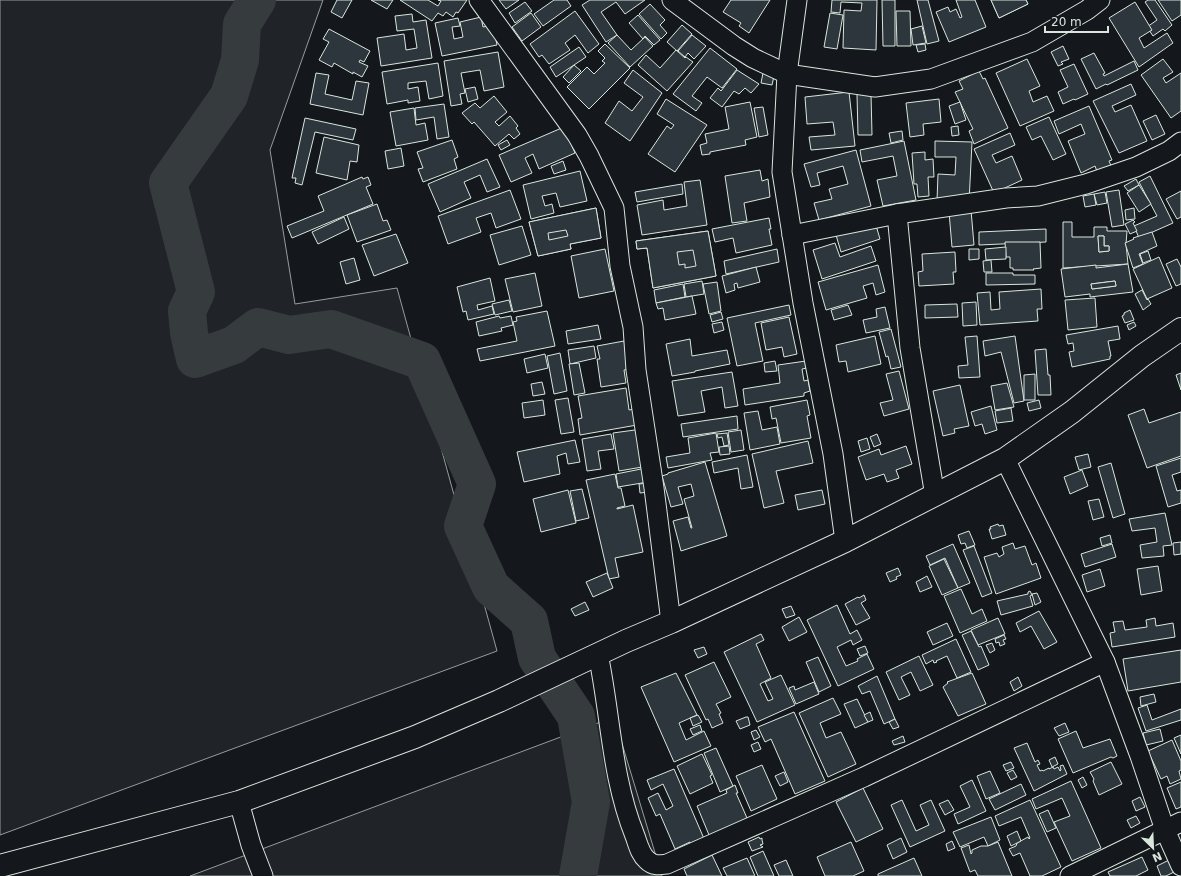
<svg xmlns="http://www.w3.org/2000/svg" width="1181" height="876" font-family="'DejaVu Sans',sans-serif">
	<rect width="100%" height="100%" fill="#14181c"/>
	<g fill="#202428" stroke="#939e99">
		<path d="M0,0H323L270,150L295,304L397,288L497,651L0,835Z"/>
		<path d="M614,717L662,876H190Z"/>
	</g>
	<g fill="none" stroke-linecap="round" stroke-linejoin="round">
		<path stroke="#363b3e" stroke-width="38" d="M257,0L242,24L240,60L229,96L168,183L196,292L187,311L189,333L195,359L234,345L258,327L289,335L331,329L422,361L477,484L463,526L491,587L529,621L537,658L576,716L591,802L578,876"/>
	</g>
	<g fill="#2c363c" stroke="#d8e6dc" fill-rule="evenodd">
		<path d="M337,0H352L342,18L331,12Z"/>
		<path d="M371,0H393L387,9Z"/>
		<path d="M400,0H428L438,6L441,1L438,0H467L458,13L456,12L453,17L446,12L443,16L438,13L432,21Z"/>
		<path d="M499,0H519L506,9Z"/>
		<path d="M554,0H567L571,6L543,26L534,14Z"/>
		<path d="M590,0H645L625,14L616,2L601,12L617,35L606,42L582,5Z"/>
		<path d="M731,0H770L749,33L739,26L741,23L723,12Z"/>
		<path d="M832,0H877L876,50L843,48L844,10L861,11L862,3L841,2L840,13L831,12Z"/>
		<path d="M882,0H895V46H883Z"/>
		<path d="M917,0H928L939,41L927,44Z"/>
		<path d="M956,0H975L986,27L949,42L936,12L948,7L950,12L956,9L960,18L962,17Z"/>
		<path d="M991,0H1026L1028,4L999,18Z"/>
		<path d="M991,0H1026L1028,4L999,18Z"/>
		<path d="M1148,0H1155L1172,25L1165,31L1163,29L1153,36L1147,27L1157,20L1145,2Z"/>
		<path d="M1158,0H1181V15L1172,21Z"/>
		<path d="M525,2L532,11L515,23L509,13Z"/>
		<path d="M1135,2L1152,30L1139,38L1144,48L1167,33L1173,43L1139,67L1109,18Z"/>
		<path d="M650,4L665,20L660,25L667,33L661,39L639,14Z"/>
		<path d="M575,11L599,44L588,53L575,35L565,43L570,50L549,64L542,55L539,57L530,44Z"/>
		<path d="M896,11H910L911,46H897Z"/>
		<path d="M531,13L541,27L522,41L512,27Z"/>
		<path d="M830,13L843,15L837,49L824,47Z"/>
		<path d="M412,14L413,22L426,20L432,58L381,66L377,38L404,34L406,50L417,48L414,29L397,31L395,16Z"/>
		<path d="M638,15L660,40L654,45L645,36L643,39L629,23Z"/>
		<path d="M481,17L483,27L493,25L497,45L442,56L435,23L458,18L460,26L452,27L454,39L463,37L460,22Z"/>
		<path d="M682,25L692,34L677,51L667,42Z"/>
		<path d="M922,26L926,43L913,45L911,29Z"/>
		<path d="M329,29L370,51L364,62L360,60L359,62L368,66L362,77L353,72V74L334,63L332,67L319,60L329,42L323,39Z"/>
		<path d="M617,35L631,50L645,37L653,46L630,67L608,43Z"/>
		<path d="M692,35L706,46L694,59L688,53L685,57L678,51Z"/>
		<path d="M605,44L630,68L589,109L567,87L587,67L594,74L605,63L602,61L605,58L598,51Z"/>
		<path d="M925,44L926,50L918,52L916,45Z"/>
		<path d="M1063,46L1069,59L1061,62L1063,64L1058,66L1051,52Z"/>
		<path d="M579,47L586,57L556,77L550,67Z"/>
		<path d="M710,48L737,69L722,88L707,77L692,96L702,103L696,111L673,94Z"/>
		<path d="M676,50L685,58L686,57L693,62L667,91L638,65L646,55L660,68Z"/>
		<path d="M498,52L504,87L484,91L480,70L461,73L465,93L460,94L462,104L451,106L444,61Z"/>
		<path d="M1094,53L1105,73L1103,74L1104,76L1134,61L1138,70L1107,85L1106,84L1096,89L1081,59Z"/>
		<path d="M1027,59L1040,86L1029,91L1033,102L1047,96L1054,111L1020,126L996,73Z"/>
		<path d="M1163,59L1173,72L1163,78L1166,83L1181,73V111L1171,118L1141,75Z"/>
		<path d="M438,63L443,96L429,99L426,81L408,83V89L418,87L420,101L408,103V100L387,104L382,72Z"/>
		<path d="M1074,64L1088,94L1075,100L1074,99L1063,104L1058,92L1068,87L1060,70Z"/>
		<path d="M574,65L581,71L569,83L563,77Z"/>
		<path d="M633,70L662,93L630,141L605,123L619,101L632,111L643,97L624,83Z"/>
		<path d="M737,70L759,84L751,93L745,88L739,94L734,91L722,107L710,98L718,88L721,91Z"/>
		<path d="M979,71L983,79L985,78L1008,128L974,144L969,131L973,129L955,92L963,89L959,81Z"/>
		<path d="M316,73L329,75L325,94L352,100L356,81L369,83L363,115L310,104Z"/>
		<path d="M763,73L774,76L772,85L761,83Z"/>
		<path d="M1131,84L1136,95L1112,106L1115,112L1131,105L1147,141L1119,153L1093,101Z"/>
		<path d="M475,87L478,99L468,102L465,89Z"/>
		<path d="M849,92L855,146L811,150L809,137L835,135L833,122L807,124L805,97Z"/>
		<path d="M857,94H871L872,135H858Z"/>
		<path d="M494,96L507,112L495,122L499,126L510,116L518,126L516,128L520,134L514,139L509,134L495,146L474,122L472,124L462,113L475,103L480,108Z"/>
		<path d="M666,99L707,125L675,172L648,154L667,126L671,129L674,125L657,114Z"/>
		<path d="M939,99L941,122L923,124L924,135L910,137L906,103Z"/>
		<path d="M750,102L757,137L745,140L746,145L710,152V154L702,155L700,145L707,143L705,134L729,129L725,107Z"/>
		<path d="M960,102L966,120L955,124L949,106Z"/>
		<path d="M444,104L449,137L437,139L434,117L416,120L415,108Z"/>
		<path d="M1089,106L1112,160L1109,161L1112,168L1098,174L1095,166L1081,173L1068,141L1085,134L1081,124L1059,134L1054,121Z"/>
		<path d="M763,107L768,135L759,137L754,108Z"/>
		<path d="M414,108L416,125L425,123L428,140L396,146L390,112Z"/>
		<path d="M1156,115L1165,134L1152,140L1143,121Z"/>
		<path d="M1049,117L1066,154L1053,160L1041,136L1032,140L1026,127Z"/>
		<path d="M305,118L356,129L353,140L315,132L302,185L295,183L296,178H292Z"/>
		<path d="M958,126L959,135L952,136L951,127Z"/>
		<path d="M564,127L575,153L539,169L533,154L525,158L532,173L511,182L499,155Z"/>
		<path d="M902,131L903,140L891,143L889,133Z"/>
		<path d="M1010,133L1015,145L992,155L996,163L1012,156L1022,180L994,193L974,149Z"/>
		<path d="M324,137L359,145L357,162L350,161L347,180L316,173Z"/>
		<path d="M452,140L458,157L454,159L457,169L423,182L418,169L423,168L417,152Z"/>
		<path d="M507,140L510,145L501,150L498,145Z"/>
		<path d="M904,141L916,200L883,206L877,180L897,176L893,156L862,162L860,150Z"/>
		<path d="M935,141L972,142L969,202L937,201L938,174L955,175L956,157H935Z"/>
		<path d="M401,148L404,166L388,169L385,151Z"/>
		<path d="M856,150L871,206L819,220L814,203L832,199L829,189L848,184L843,166L817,173L820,185L811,187L804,164Z"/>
		<path d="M925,152V160L933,159L934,177H928L929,196L918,197L917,184H914L912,153Z"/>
		<path d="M487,159L500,187L487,192L480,175L464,182L471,198L440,212L428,184Z"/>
		<path d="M563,161L566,170L554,174L551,166Z"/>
		<path d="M760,170L762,181L768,179L770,197L744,203L747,221L732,223L725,176Z"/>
		<path d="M580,171L587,201L560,207L556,193L542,196L545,206L552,204L554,213L531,219L523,185Z"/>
		<path d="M1150,176L1173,223L1139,238L1134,226L1157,216L1139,182Z"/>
		<path d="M362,177L363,179L368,177L371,185L366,187L373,204L292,238L287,226L324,211L318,196Z"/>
		<path d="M1136,179L1139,185L1128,191L1124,186Z"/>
		<path d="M700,180L707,225L642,235L637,205L663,200L664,210L687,206L684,182Z"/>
		<path d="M682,184L683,194L637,202L635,192Z"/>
		<path d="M1139,185L1151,204L1139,212L1127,193Z"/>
		<path d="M510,190L521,219L496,228L491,213L476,218L481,232L448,244L438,216Z"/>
		<path d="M1119,190L1124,225L1112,227L1106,192Z"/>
		<path d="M1181,191V217L1177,219L1166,199Z"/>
		<path d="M1105,192L1107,203L1097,205L1094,194Z"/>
		<path d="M1094,194L1096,205L1085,207L1083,196Z"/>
		<path d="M377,204L383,221L387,220L391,230L357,242L347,215Z"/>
		<path d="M596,208L601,238L570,244L571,249L538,256L529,222ZM566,230L568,236L549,240L548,233Z"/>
		<path d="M596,208L601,238L570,244L571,249L538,256L529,222Z"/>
		<path d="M1134,208L1135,219L1126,220L1125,210Z"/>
		<path d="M971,210L974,245L952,247L949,212Z"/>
		<path d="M344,217L349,229L318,244L312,232Z"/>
		<path d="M769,218L771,229H769L772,245L736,253L733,238L715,242L712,229Z"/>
		<path d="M1133,220L1135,222L1133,223L1137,231L1130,234L1125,224Z"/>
		<path d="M875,222L880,239L841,252L836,235Z"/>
		<path d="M1063,222H1072V237H1094V227H1107V231H1127L1126,244L1128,264L1063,268ZM1098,236H1104V246H1109V251L1099,252Z"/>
		<path d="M522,226L531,255L499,265L490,235Z"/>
		<path d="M1046,229V242L979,245V232Z"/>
		<path d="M566,230L568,236L549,240L548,233Z"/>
		<path d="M708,231L716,276L653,288L647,248L637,249L636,241ZM693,250L696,266L685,268V264L679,265L677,252Z"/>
		<path d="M708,231L716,276L653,288L647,248L637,249L636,241Z"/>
		<path d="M1152,232L1157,246L1139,254L1143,264L1133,268L1125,243L1134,239L1133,238Z"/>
		<path d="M396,234L408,263L374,276L362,245Z"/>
		<path d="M1098,236H1104V246H1109V251L1099,252Z"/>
		<path d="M1005,242H1040L1041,268L1033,269L1034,270H1013V268H1010V257H1006Z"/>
		<path d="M835,243L840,257L871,246L876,261L822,279L813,250Z"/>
		<path d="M1006,247V259L986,260L985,249Z"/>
		<path d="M605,249L614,291L579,298L571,256Z"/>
		<path d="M777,249L779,262L726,274L724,261Z"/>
		<path d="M969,249H979V259L969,260Z"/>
		<path d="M693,250L696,266L685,268V264L679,265L677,252Z"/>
		<path d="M1148,251L1151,260L1143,263L1140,254Z"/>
		<path d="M955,252L956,272H953L954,284L919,286L918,272L923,271L922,254Z"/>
		<path d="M1159,257L1172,288L1147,299L1133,269Z"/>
		<path d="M354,258L360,280L346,284L340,262Z"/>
		<path d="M1177,259L1181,267V284L1176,286L1166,264Z"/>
		<path d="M991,260L992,272H984L983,261Z"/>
		<path d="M1128,264L1133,292L1090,297V294L1065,297L1061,269L1096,265V268ZM1115,281L1116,286L1092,289L1091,284Z"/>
		<path d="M878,265L885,292L876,295L873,283L863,286L867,298L826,310L818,282Z"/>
		<path d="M756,267L760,282L738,288L737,283L734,284L735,290L726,293L722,276Z"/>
		<path d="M535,273L542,306L513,312L505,279Z"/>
		<path d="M986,273H1013V275H1035V284L986,285Z"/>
		<path d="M490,278L495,301L477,305L478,310L492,306L494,314L468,320L466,311L463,312L457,287Z"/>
		<path d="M702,281L704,294L686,297L684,284Z"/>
		<path d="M1115,281L1116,286L1092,289L1091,284Z"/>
		<path d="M717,282L721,311L709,314L703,284Z"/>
		<path d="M683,284L685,297L656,303L654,290Z"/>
		<path d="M1041,289L1042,309H1037L1038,321L980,325L977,293L990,292L991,310L1000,309L999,292Z"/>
		<path d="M1142,290L1147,300L1148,299L1151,304L1143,310L1135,294Z"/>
		<path d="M692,296L696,314L665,320L663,308L658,309L656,303Z"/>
		<path d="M1095,298L1097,327L1068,330L1065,300Z"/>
		<path d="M509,300L512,311L495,315L492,304Z"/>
		<path d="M976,302L977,325L963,326L962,303Z"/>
		<path d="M957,304L958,317L925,318V305Z"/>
		<path d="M789,305L791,315L755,323L763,361L737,366L727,318Z"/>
		<path d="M848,305L852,315L834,320L831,310Z"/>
		<path d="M885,307L890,328L866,333L863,320L877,317L876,309Z"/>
		<path d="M1130,310L1134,320L1125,323L1122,316L1124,315V313Z"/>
		<path d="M547,311L555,346L480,361L477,349L517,341L513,322L517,321L516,317Z"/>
		<path d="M721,312L723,319L712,322L710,315Z"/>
		<path d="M499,316L500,318L511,316L513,325L501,328L502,331L479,336L476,322Z"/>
		<path d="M789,317L797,354L784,357L782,347L766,350L761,323Z"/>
		<path d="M722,322L724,330L714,333L712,324Z"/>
		<path d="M1134,322L1136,326L1129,330L1127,325Z"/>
		<path d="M598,325L601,339L568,344L566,331Z"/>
		<path d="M1118,326L1120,339L1108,341L1111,356H1110V359L1072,367L1069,352L1074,351L1073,343L1068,344L1066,335Z"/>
		<path d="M891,329L901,367L891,369L888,356L886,357L879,332Z"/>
		<path d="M875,336L881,364L848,372L846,361L839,362L836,345Z"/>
		<path d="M977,336L980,377L959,378L958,366L968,365L965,337Z"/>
		<path d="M1015,336L1024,401L1014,403L1001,352L985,356L983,341Z"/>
		<path d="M690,339L692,356L727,350L730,364L695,371V372L672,376L666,344Z"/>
		<path d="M624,341L629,369L624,370L626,383L601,387L597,359H600L597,346Z"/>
		<path d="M594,346L596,358L570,364L568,350Z"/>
		<path d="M1046,349L1048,375H1050L1051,395H1038L1035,350Z"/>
		<path d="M560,353L567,391L554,394L547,356Z"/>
		<path d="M545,354L548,368L527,373L524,359Z"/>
		<path d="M775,361L777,371L765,372L764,363Z"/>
		<path d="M806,361L807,368L802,369L804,381L808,380L810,391L804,393V396L745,405L743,389L780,383L778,365Z"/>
		<path d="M579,363L585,393L574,395L569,364Z"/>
		<path d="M899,371L909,409L884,416L880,403L893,400L886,374Z"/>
		<path d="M732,372L738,406L725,408L722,387L701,391L705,412L678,416L672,381Z"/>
		<path d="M1181,373V390L1176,375Z"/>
		<path d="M1035,374V400H1024V375Z"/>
		<path d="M542,382L545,394L533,396L531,384Z"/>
		<path d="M1007,383L1014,407L995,410L991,386Z"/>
		<path d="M960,385L969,426L954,429L955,433L943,436L933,391Z"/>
		<path d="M626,388L629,410L634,409L637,425L580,435L578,419L582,418L578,396Z"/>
		<path d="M568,398L574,432L561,434L555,400Z"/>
		<path d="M543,400L545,415L524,418L522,403Z"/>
		<path d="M807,400L810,415L807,416L811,438L781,443L776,418L772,419L770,407Z"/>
		<path d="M1039,400L1041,408L1029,411L1027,403Z"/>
		<path d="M991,406L997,430L985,434L982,424L975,426L971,412Z"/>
		<path d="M1011,408L1013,421L997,423L995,411Z"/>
		<path d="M1144,409L1149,423L1181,412V456L1147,468L1128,415Z"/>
		<path d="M758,411L762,430L777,427L780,444L750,450L744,413Z"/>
		<path d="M737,416L738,429L683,437L681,424Z"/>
		<path d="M642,429L648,466L619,471L613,433Z"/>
		<path d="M741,430L744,450L731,452L728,432Z"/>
		<path d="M716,433L719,452L710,453L712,460L668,468L666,457L690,453L688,438Z"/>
		<path d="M727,433L729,445L724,446L722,437L718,438L717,434Z"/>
		<path d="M611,434L614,449L598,451L601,469L587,471L582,439Z"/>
		<path d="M877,434L881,444L874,447L870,437Z"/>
		<path d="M867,438L870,449L861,452L858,441Z"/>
		<path d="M575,440L580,462L568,464L566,453L557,456L560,474L524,482L517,452Z"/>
		<path d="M808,441L813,463L776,471L784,503L764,508L752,454Z"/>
		<path d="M729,446L730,454L720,455L719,447Z"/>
		<path d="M906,446L912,464L896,470L899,478L887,482L884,474L866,480L858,457L879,449L881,455Z"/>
		<path d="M1088,454L1091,467L1079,470L1075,457Z"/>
		<path d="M747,455L753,487L741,489L738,468L714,473L712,462Z"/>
		<path d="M1181,458V472L1172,475L1177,491L1181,490V503L1168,507L1156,466Z"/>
		<path d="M705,462L727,536L681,551L673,521L688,517L691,528H692L684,499L694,496L691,484L678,487L683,504L671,507L662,476L668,474V473Z"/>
		<path d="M1111,463L1125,514L1113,518L1098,467Z"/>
		<path d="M646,468L648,482L618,487L616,474Z"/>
		<path d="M1082,470L1088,486L1070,494L1064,477Z"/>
		<path d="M615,474L618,488H621L625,506L617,508V509L633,505L643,552L615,558L619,577L609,579L586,480Z"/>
		<path d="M647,483L649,492L640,493L639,484Z"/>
		<path d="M582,489L589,518L576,521L570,491Z"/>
		<path d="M568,490L576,523L541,532L533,499Z"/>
		<path d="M822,490L825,504L798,510L795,495Z"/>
		<path d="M1099,499L1104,517L1093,520L1088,501Z"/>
		<path d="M1165,513L1172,545L1163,546L1164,556L1142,558L1140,545L1157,542L1155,528L1132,531L1129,519Z"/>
		<path d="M998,524L999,526L1003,525L1006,535L992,539L989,529H991L990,527Z"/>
		<path d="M969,531L975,545L967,548L965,543L961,544L958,535Z"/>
		<path d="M1110,535L1112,543L1102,546L1100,538Z"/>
		<path d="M1181,542V554L1174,555L1173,543Z"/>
		<path d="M1013,543L1015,549L1025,546L1032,565L1036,563L1041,578L996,594L984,557L997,553L999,557L1004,554L1002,547Z"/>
		<path d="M953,544L970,583L958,588L945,558L930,565L926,556Z"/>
		<path d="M1112,544L1116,557L1085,567L1081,554Z"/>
		<path d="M974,546L992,593L982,597L963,550Z"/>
		<path d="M944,559L958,588L942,595L929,566Z"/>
		<path d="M1158,566L1162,591L1141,595L1137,569Z"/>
		<path d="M898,568L901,575L896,577L897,579L890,582L886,573Z"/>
		<path d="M1100,569L1105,586L1087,592L1082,575Z"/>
		<path d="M607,573L613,588L593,597L586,582Z"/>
		<path d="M927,576L932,587L920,592L916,582Z"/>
		<path d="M961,589L972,614L982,609L987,621L960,633L944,596Z"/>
		<path d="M1030,591L1032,595L1030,596L1033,606L1001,615L997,601L1028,594V592Z"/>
		<path d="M1037,593L1041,602L1035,605L1032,594Z"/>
		<path d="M864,595L866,600L861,603L870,618L856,625L845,604L858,597L859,598Z"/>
		<path d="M585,602L589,610L575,616L571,609Z"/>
		<path d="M837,605L850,634L857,630L862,640L853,645L851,640L837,647L846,666L858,661L857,659L867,654L874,669L838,686L807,620Z"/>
		<path d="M791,606L795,615L786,618L782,609Z"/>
		<path d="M1039,611L1057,642L1044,649L1031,626L1020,632L1016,623Z"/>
		<path d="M799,617L807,632L789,641L782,627Z"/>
		<path d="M998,618L1005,634L978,645L971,630Z"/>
		<path d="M1155,618L1156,626L1173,623L1175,637L1112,647L1110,633L1115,632L1113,622L1123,621L1125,630L1147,627L1146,620Z"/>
		<path d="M947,623L953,636L933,645L927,632Z"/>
		<path d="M971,631L979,647L981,646L989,665L978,670L962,635Z"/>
		<path d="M761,634L764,640L756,644L771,678L760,684L768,701L773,699L765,682L781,675L795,705L757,722L724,652Z"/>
		<path d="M1004,635L1006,639L1003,640L1005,644L1000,646L999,642L996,643L995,639Z"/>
		<path d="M956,639L971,672L957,678L947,656L936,661L937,662L934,663L933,660L926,664L922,655Z"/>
		<path d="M992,643L995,650L990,653L986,645Z"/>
		<path d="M865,646L868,653L860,656L857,649Z"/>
		<path d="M704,647L707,654L698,658L694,650Z"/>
		<path d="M1181,650V682L1128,691L1123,659Z"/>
		<path d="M919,656L933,685L920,691L911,672L901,677L910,695L899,700L886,672Z"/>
		<path d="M818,657L831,686L819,692L806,662Z"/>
		<path d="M714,662L731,697L716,704L721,713L719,714L723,723L712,728L708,719L706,720L685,675Z"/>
		<path d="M676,673L697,715L679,723L686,740L704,731L711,746L674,762L641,687Z"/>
		<path d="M972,673L986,704L958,716L943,687L948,683L947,682Z"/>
		<path d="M877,676L895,719L884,724L870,691L862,694L858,686Z"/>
		<path d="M1018,677L1022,686L1014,691L1010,682Z"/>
		<path d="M814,682L819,694L796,704L789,688L794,686L795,690Z"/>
		<path d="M1154,694L1156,702L1141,706L1140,697Z"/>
		<path d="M833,698L841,714L820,723L826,738L841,732L856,764L828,777L799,713Z"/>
		<path d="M857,699L868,722L855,728L844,704Z"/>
		<path d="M1147,705L1152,720L1181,709V720L1146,731L1138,708Z"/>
		<path d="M794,712L825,781L795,794L771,739L765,742L758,727Z"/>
		<path d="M870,712L873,720L868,722L864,715Z"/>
		<path d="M698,715L702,722L693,726L690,718Z"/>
		<path d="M746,717H748L750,725L740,729L736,721Z"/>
		<path d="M895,719L899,727L893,729L889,722Z"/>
		<path d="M1065,723L1069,732L1059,736L1054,728Z"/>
		<path d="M700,725L702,731L693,735L690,729Z"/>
		<path d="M1160,729L1163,741L1146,745L1143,733Z"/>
		<path d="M756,730L760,737L754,740L751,732Z"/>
		<path d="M1076,731L1083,748L1110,739L1117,756L1113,758L1111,757L1073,773L1058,739Z"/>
		<path d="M1181,735V754L1174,738Z"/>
		<path d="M903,736L905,742L894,745L892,741Z"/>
		<path d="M1172,740L1181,761V770L1179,771L1181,779L1170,784L1167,776L1161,779L1148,751Z"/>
		<path d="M758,742L761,749L754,752L751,745Z"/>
		<path d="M1027,743L1035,762L1038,760L1040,764L1037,765L1040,771L1042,770L1043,771L1049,768V769L1053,767L1054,769L1058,767L1060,771L1061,770L1060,766L1063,765L1067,774L1034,791L1014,748Z"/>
		<path d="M716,748L733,786L720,792L704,753Z"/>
		<path d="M702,754L712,775L710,776L713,783L690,794L677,766Z"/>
		<path d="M1055,757L1058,764L1052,767L1049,760Z"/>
		<path d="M1011,762L1014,768L1006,771L1003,765Z"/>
		<path d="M1111,762L1122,784L1099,795L1093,781L1094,779L1090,772Z"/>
		<path d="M762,765L777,799L751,811L736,776Z"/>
		<path d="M674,769L705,841L692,847L690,842L675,849L660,814L656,816L648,798L658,793L666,810L673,806L663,784L651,790L647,780Z"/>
		<path d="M1013,770L1017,777L1011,780L1007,773Z"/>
		<path d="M990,771L1000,793L986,799L977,776Z"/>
		<path d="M784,772L788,782L780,786L775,776Z"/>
		<path d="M1083,777L1087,785L1082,788L1078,780Z"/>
		<path d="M972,780L986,811L958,824L954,814L970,807L960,786Z"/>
		<path d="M1071,781L1101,848L1072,861L1054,822L1070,816L1062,798L1036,809L1032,799Z"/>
		<path d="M1181,782V807L1176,809L1167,788Z"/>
		<path d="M1021,784L1026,795L995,810L989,799Z"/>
		<path d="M735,785L738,793H736L747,818L745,819L747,824L729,827L709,835L697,806L727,793L726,790Z"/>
		<path d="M863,788L883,829L856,842L836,802Z"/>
		<path d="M1140,797L1145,807L1136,811L1132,801Z"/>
		<path d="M902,800L916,831L929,825L920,805L931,800L945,831L910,847L891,805Z"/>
		<path d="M948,800L954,810L945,815L939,804Z"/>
		<path d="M1030,800L1061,867L1042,876H1030L1020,853L1013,856L1009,849L1016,846L1017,843L1028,837L1029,839L1030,838L1021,817L999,826L995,816Z"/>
		<path d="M1048,810L1056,828L1047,832L1039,814Z"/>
		<path d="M1136,816L1140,823L1131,828L1127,820Z"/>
		<path d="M991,817L1000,840L988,846L984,837L960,847L953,832Z"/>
		<path d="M1017,831L1021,841L1011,846L1007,836Z"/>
		<path d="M759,837L760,839L762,838V840L763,844L760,845L763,847L752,851L748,842Z"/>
		<path d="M901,838L907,852L893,859L887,845Z"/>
		<path d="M952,841L955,848L948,851L946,844Z"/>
		<path d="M851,842L864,871L853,876H825L817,857Z"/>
		<path d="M998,842L1012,876H978L975,870L970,872L961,848L969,845L971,854L972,853V850L981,846H988Z"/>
		<path d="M763,851L774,876H758L750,857Z"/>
		<path d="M712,855L722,876H687L684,869Z"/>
		<path d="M1142,857L1148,870L1136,876H1110L1108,872Z"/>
		<path d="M747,858L755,876H727L723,868Z"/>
		<path d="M914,858L922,876H878V874Z"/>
		<path d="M786,860L793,876H779L774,865Z"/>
		<path d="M1169,860L1174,872L1166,876H1161L1157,866Z"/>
	</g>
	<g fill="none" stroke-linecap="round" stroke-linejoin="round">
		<defs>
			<g id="minor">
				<path d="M479,0L577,135L589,156L614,208L620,266L633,327L636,370L654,488L671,622"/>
				<path d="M672,0L734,46L753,58L787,74L875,87L931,79L1032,42L1087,10L1100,0"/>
				<path d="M797,0L787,74L782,172L803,303L833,454L845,541"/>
				<path d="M897,214L910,348L935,496"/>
				<path d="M792,235L897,214L1006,198L1038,196L1086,184L1136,167L1169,151L1181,142"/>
				<path d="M1005,459L1105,662L1140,756L1165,830L1181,866"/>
				<path d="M598,654C611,716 611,776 635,836C638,844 640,854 647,860C653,866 659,865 667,864L864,777L1105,662"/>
				<path d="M239,802L251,845L263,876"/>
				<path d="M1070,876L1181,822"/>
			</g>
			<path id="tertiary" d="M0,866L239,802L415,737L499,701L626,641L671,622L845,541L1005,459L1072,412L1142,356L1181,329"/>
		</defs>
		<use href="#minor" stroke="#d8e6dc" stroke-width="21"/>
		<use href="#tertiary" stroke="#d8e6dc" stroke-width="24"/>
		<use href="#minor" stroke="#14181c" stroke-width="19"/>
		<use href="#tertiary" stroke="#14181c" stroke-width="22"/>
	</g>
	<g transform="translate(1153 848) rotate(156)" stroke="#14181c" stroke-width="3" paint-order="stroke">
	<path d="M0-3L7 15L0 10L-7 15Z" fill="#d8e6dc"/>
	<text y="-6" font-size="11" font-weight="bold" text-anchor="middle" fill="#d8e6dc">N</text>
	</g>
	<path d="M1045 26v6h63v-6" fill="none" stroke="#d8e6dc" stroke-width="2"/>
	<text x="1051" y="26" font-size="12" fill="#d8e6dc" stroke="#14181c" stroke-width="3" paint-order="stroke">20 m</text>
</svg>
